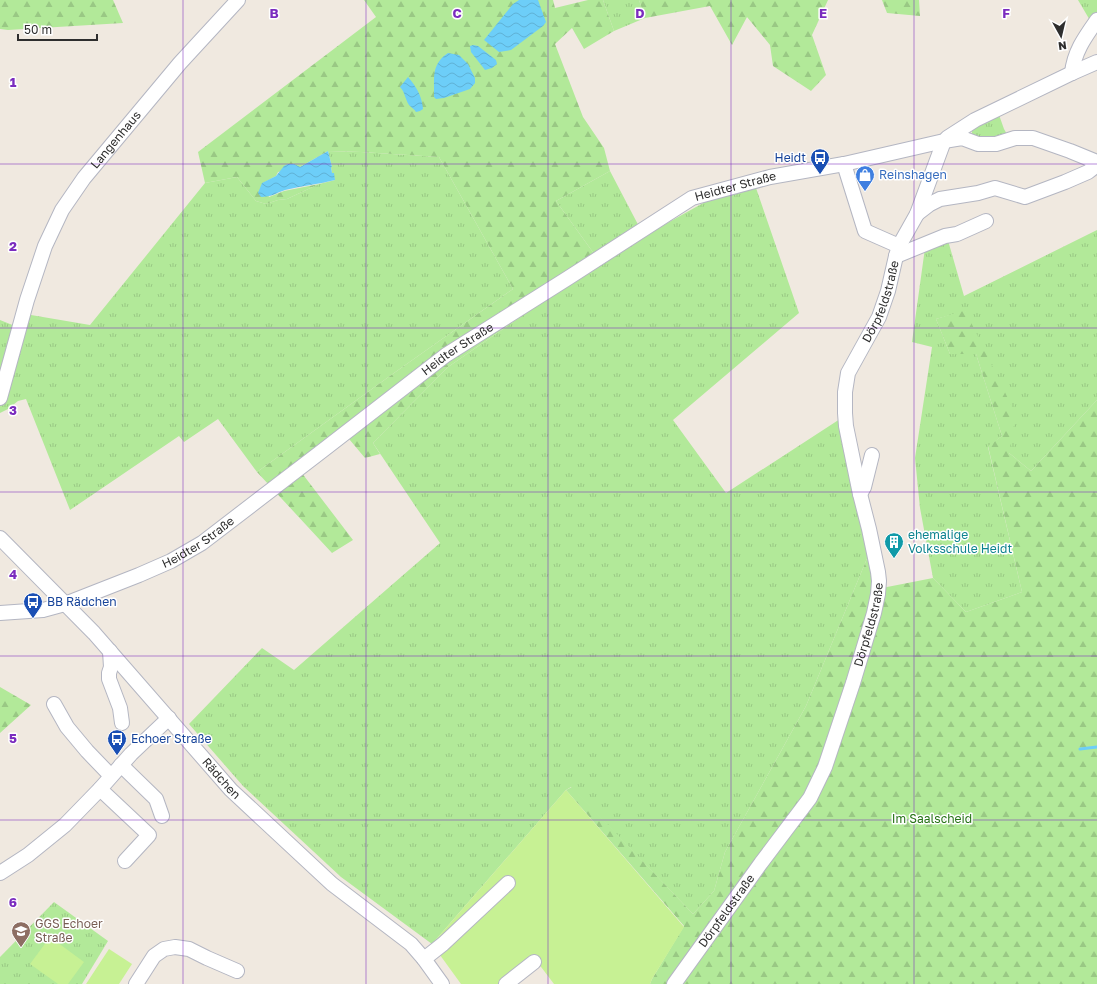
<svg xmlns="http://www.w3.org/2000/svg" width="1097" height="984" font-family="'Golos Text',sans-serif">
	<defs>
		<pattern id="grass-tufts" width="24" height="20" patternUnits="userSpaceOnUse"><rect width="24" height="20" fill="#b2e999"/><path d="M3 7l-1-3M5 7V3M7 7l1-3M15 17l-1-3M17 17v-4M19 17l1-3" fill="none" stroke="#99c884"/></pattern>
		<pattern id="forest-firs" width="22" height="20" patternUnits="userSpaceOnUse"><rect width="22" height="20" fill="#b2e999"/><path d="M5 1l3.5 6h-7zM16 11l3.5 6h-7z" fill="#99c884"/></pattern>
		<pattern id="water-waves" width="16" height="10" patternUnits="userSpaceOnUse"><rect width="16" height="10" fill="#6dcef8"/><path d="M0 5q4-4 8 0t8 0" fill="none" stroke="#5fb1d5"/></pattern>
	</defs>
	<rect width="100%" height="100%" fill="#f0e9e0"/>
	<g fill="url(#grass-tufts)">
		<path d="M603,0H639L645,18L614,31Z"/>
		<path d="M1078,0H1097V14L1091,22Z"/>
		<path d="M998,112L1004,129L1008,136L1003,139L974,138L972,134V129Z"/>
		<path d="M328,151L361,152L439,157L513,289L394,373L257,472L218,419L184,442L179,436L70,510L26,399L18,401L8,409L0,413V320L15,326L31,315L90,325L205,183L237,177L256,201L266,204L278,200L287,199L319,184L335,180L332,173L331,167H332Z"/>
		<path d="M610,171L644,236L705,202L756,188L799,313L673,420L726,493L840,419L868,556L806,706L725,852L714,891L693,914L571,787L566,790L432,944L341,877L243,786L189,724L262,648L294,670L440,543L373,443L448,367L600,262L556,201Z"/>
		<path d="M1097,230V400L1031,471L1009,453L965,311L936,319L950,354H976L1002,436L988,447L1022,592L966,612L933,578L920,508L915,458L932,347L912,342L925,248L947,237L964,296Z"/>
		<path d="M54,902L108,941L82,984H0V957Z"/>
	</g>
	<g fill="url(#forest-firs)">
		<path d="M0,0H113L123,23L8,30L0,29Z"/>
		<path d="M364,0H553L555,8L588,0H603L614,31L584,49L572,28L555,44L583,117L604,148L610,171L556,201L600,262L448,367L373,443L380,454L365,458L344,433L298,468L353,540L332,553L257,472L394,373L513,289L439,157L361,152L328,151L300,167L278,172L276,176L263,183L269,197L284,191L319,184L287,199L278,200L266,204L256,201L237,177L205,183L198,152L376,17Z"/>
		<path d="M639,0H828L812,35L826,75L811,91L773,66L770,45L747,17L732,45L710,6L645,18Z"/>
		<path d="M882,0H919L920,16L887,13Z"/>
		<path d="M965,310L1016,415L1009,453L1031,471L1097,400V984H650L652,979L684,926L566,790L572,787L693,914L714,891L725,852L806,706L868,556L882,588L933,578L966,612L1022,592L988,446L1002,436L976,354H950L936,319Z"/>
		<path d="M0,687L31,705L0,733Z"/>
	</g>
	<g fill="#c7f194">
		<path d="M566,790L684,927L652,979L650,984H554L535,959L504,984H461L432,944Z"/>
		<path d="M50,937L84,962L68,984H58L30,964Z"/>
		<path d="M109,949L132,964L119,984H86Z"/>
	</g>
	<g fill="url(#water-waves)">
		<path d="M519,0H538L546,22L543,26L511,50L499,52L484,40L513,4Z"/>
		<path d="M473,45L478,46L496,60L497,64L492,68L485,70L471,52L470,46Z"/>
		<path d="M448,53L459,55L468,64L475,78V83L470,89L444,98L436,99L434,97C435,79 430,65 448,53Z"/>
		<path d="M408,77C416,86 422,96 423,109L420,111L416,112C414,109 412,108 409,105C405,99 405,92 400,87Z"/>
		<path d="M328,151L332,167H331L332,173H334L335,180C319,184 302,186 285,190C276,193 272,197 261,197L258,193L262,183L276,176L284,166L288,164H294L300,167Z"/>
	</g>
	<g fill="none" stroke-linecap="round" stroke-linejoin="round">
		<path stroke="#6dcef8" stroke-width="3" d="M1080,749L1097,747"/>
		<defs>
			<g id="minor">
				<path d="M1072,73C1074,52 1085,37 1097,20"/>
				<path d="M947,138L975,120L1072,73L1097,62"/>
				<path d="M844,164L865,231L899,246"/>
				<path d="M917,214L930,204L940,199L978,193L995,188L1025,197L1065,182L1088,172L1097,165"/>
				<path d="M896,256L945,236L957,234L986,221"/>
				<path id="s1" d="M0,398L27,300L45,246L62,210L84,178L180,63L238,0"/>
				<path d="M860,494L864,487L872,455"/>
				<path id="s2" d="M0,538L94,633L231,790L332,884L411,944L424,959L442,984"/>
				<path id="s3" d="M0,613L43,610L65,604L139,575L171,561L202,543L322,451L446,355L568,278L692,198L770,177L844,164L944,141L962,138L978,144H996L1015,138H1033L1070,151L1097,162"/>
				<path d="M110,651L111,667L109,673V679L120,708L122,723"/>
				<path d="M54,704L67,727L87,751L111,776"/>
				<path d="M121,765L156,799L162,816"/>
				<path d="M100,789L149,835L125,861"/>
				<path d="M0,873L28,855L65,825L100,789L131,754L169,718"/>
				<path d="M424,959L443,944L508,883"/>
				<path d="M136,984L154,956L164,949L175,947L189,949L207,958L237,971"/>
				<path d="M506,984L534,962"/>
				<path id="s4" d="M674,984L761,863L810,798L825,767L853,683L874,613L878,594L879,581L878,572L869,529L860,494L846,426L845,413V392L848,373L879,317L888,291L896,256L899,246L917,214L944,141"/>
			</g>
		</defs>
		<use href="#minor" stroke="#b4b6c2" stroke-width="16"/>
		<use href="#minor" stroke="#fff" stroke-width="14"/>
	</g>
	<path fill="none" stroke="#7b2cbf" stroke-width="1" stroke-opacity="0.55" d="M183,0V984M366,0V984M548,0V984M731,0V984M914,0V984M0,164H1097M0,328H1097M0,492H1097M0,656H1097M0,820H1097"/>
	<defs>
		<symbol id="bus-pin" viewBox="-11 -11 22 30"><path d="M0 17L-7.5 6A9.5 9.5 0 1 1 7.5 6Z" fill="#1a4fb4" stroke="#fff"/><path d="M-5-6H5V4H4V6H2V4H-2V6H-4V4H-5ZM-3.5-4V0h7V-4ZM-3.5 1.2v1.5H-2V1.2ZM2 1.2v1.5H3.5V1.2Z" fill="#fff"/></symbol>
		<symbol id="shop-pin" viewBox="-11 -11 22 30"><path d="M0 17L-7.5 6A9.5 9.5 0 1 1 7.5 6Z" fill="#3f7fe0" stroke="#fff"/><path d="M-5-2.5h2.3a2.7 3.5 0 0 1 5.4 0H5L5.5 6h-11ZM-1.5-2.5h3a1.5 2.3 0 0 0-3 0Z" fill="#fff"/></symbol>
		<symbol id="building-pin" viewBox="-11 -11 22 30"><path d="M0 17L-7.5 6A9.5 9.5 0 1 1 7.5 6Z" fill="#0f9aa8" stroke="#fff"/><path d="M-4-6H4V6H1V3H-1V6H-4ZM-2.5-4.3h1.7v1.8h-1.7ZM.8-4.3h1.7v1.8H.8ZM-2.5-1h1.7V.8h-1.7ZM.8-1h1.7V.8H.8Z" fill="#fff"/></symbol>
		<symbol id="school-pin" viewBox="-11 -11 22 30"><path d="M0 17L-7.5 6A9.5 9.5 0 1 1 7.5 6Z" fill="#8d6e63" stroke="#fff"/><path d="M0-5L7-2L0 1L-7-2ZM-4 1L0 2.5L4 1V4Q0 6-4 4Z" fill="#fff"/></symbol>
	</defs>
	<g fill-rule="evenodd">
		<use href="#bus-pin" x="809" y="147" width="22" height="30"/>
		<use href="#shop-pin" x="854" y="164" width="22" height="30"/>
		<use href="#building-pin" x="883" y="531" width="22" height="30"/>
		<use href="#bus-pin" x="22" y="591" width="22" height="30"/>
		<use href="#bus-pin" x="106" y="728" width="22" height="30"/>
		<use href="#school-pin" x="10" y="920" width="22" height="30"/>
	</g>
	<g text-anchor="middle" stroke-width="3" stroke-linejoin="round" paint-order="stroke">
		<g font-size="12" fill="#2e2e2e" stroke="#fff">
			<text dy="4" stroke="none"><textPath href="#s1" startOffset="287">Langenhaus</textPath></text>
			<text dy="4" stroke="none"><textPath href="#s3" startOffset="861">Heidter Straße</textPath></text>
			<text dy="4" stroke="none"><textPath href="#s4" startOffset="750">Dörpfeldstraße</textPath></text>
			<text dy="4" stroke="none"><textPath href="#s3" startOffset="537">Heidter Straße</textPath></text>
			<text dy="4" stroke="none"><textPath href="#s3" startOffset="213">Heidter Straße</textPath></text>
			<text dy="4" stroke="none"><textPath href="#s4" startOffset="414">Dörpfeldstraße</textPath></text>
			<text dy="4" stroke="none"><textPath href="#s2" startOffset="327">Rädchen</textPath></text>
			<text dy="4" stroke="none"><textPath href="#s4" startOffset="90">Dörpfeldstraße</textPath></text>
		</g>
		<g font-size="12" fill="#164399" stroke="#fff" text-anchor="start">
			<text x="806" y="162" text-anchor="end">Heidt</text>
			<text x="47" y="606">BB Rädchen</text>
			<text x="131" y="743">Echoer Straße</text>
		</g>
		<g font-size="12" fill="#366cbe" stroke="#fff" text-anchor="start">
			<text x="879" y="179">Reinshagen</text>
		</g>
		<g font-size="12" fill="#0d838f" stroke="#fff" text-anchor="start">
			<text x="908" y="539">ehemalige<tspan x="908" dy="14">Volksschule Heidt</tspan></text>
		</g>
		<g font-size="12" fill="#267316" stroke="#fff">
			<text x="932" y="823">Im Saalscheid</text>
		</g>
		<g font-size="12" fill="#785e54" stroke="#fff" text-anchor="start">
			<text x="35" y="928">GGS Echoer<tspan x="35" dy="14">Straße</tspan></text>
		</g>
	</g>
	<g font-size="13" text-anchor="middle" font-weight="bold" fill="#7b2cbf" stroke="#fff" stroke-width="3" stroke-linejoin="round" paint-order="stroke">
		<text x="274" y="18">B</text>
		<text x="457" y="18">C</text>
		<text x="640" y="18">D</text>
		<text x="823" y="18">E</text>
		<text x="1006" y="18">F</text>
		<text x="13" y="87">1</text>
		<text x="13" y="251">2</text>
		<text x="13" y="415">3</text>
		<text x="13" y="579">4</text>
		<text x="13" y="743">5</text>
		<text x="13" y="907">6</text>
	</g>
	<g transform="translate(1061 36) rotate(172)" stroke="#ffffff" stroke-width="3" paint-order="stroke">
	<path d="M0-3L7 15L0 10L-7 15Z" fill="#2e2e2e"/>
	<text y="-6" font-size="11" font-weight="bold" text-anchor="middle" fill="#2e2e2e">N</text>
	</g>
	<path d="M18 34v6h79v-6" fill="none" stroke="#2e2e2e" stroke-width="2"/>
	<text x="24" y="34" font-size="12" fill="#2e2e2e" stroke="#ffffff" stroke-width="3" paint-order="stroke">50 m</text>
</svg>
